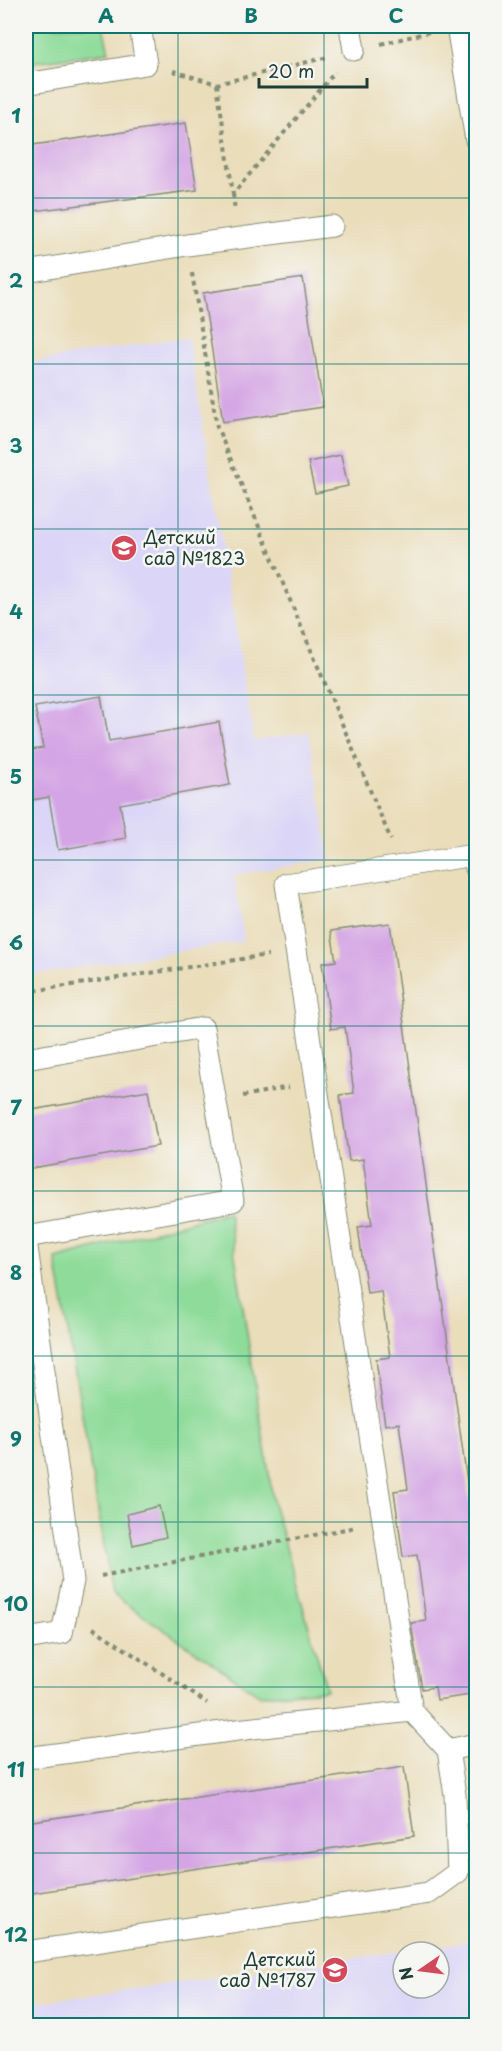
<svg xmlns="http://www.w3.org/2000/svg" width="502" height="2051" font-family="'Playpen Sans',sans-serif">
	<rect width="100%" height="100%" fill="#f6f6f2"/>
	<filter id="ink" filterUnits="userSpaceOnUse"><feTurbulence type="fractalNoise" baseFrequency=".0167" numOctaves="2"/><feDisplacementMap in="SourceGraphic" scale="12" xChannelSelector="R" yChannelSelector="G"/><feConvolveMatrix kernelMatrix="1 2 1 2 8 2 1 2 1" color-interpolation-filters="sRGB"/></filter>
	<filter id="wash" filterUnits="userSpaceOnUse"><feTurbulence type="fractalNoise" baseFrequency=".008" numOctaves="4" result="noise"/><feDisplacementMap in="SourceGraphic" scale="24" xChannelSelector="R" yChannelSelector="G"/><feGaussianBlur stdDeviation="1.35" result="paint"/><feColorMatrix in="noise" values="0 0 0 0 0 0 0 0 0 0 0 0 0 0 0 0 0 1.4 0 .05"/><feComposite in="paint" operator="in"/></filter>
	<g filter="url(#wash)">
		<rect width="100%" height="100%" fill="#eaddba"/>
		<g fill="#dbd6f7" fill-rule="evenodd">
			<path d="M188,337L254,741L309,732L330,859L234,875L244,941L26,976V363Z"/>
			<path d="M476,1941V2025H26V2004ZM403,1952H439V1988H403Z"/>
		</g>
		<g fill="#8fdc9a" stroke="#578c67" stroke-width="1.5">
			<path d="M26,26H103L109,52L26,63Z"/>
			<path d="M228,1211L274,1506L327,1690L259,1695L112,1594L56,1259Z"/>
		</g>
		<g id="blocks">
			<g fill="#d4a5e4">
				<path d="M186,123L197,190L26,212V146Z"/>
				<path d="M303,278L323,407L223,422L203,293Z"/>
				<path d="M341,455L348,486L315,493L308,462Z"/>
				<path d="M101,696L109,741L219,722L230,785L120,804L126,838L58,850L49,797L26,801V751L43,748L35,707Z"/>
				<path d="M390,923L477,1554V1694L437,1700L435,1687L422,1689L411,1623L426,1621L417,1555L403,1557L394,1491L408,1489L399,1423L385,1425L376,1359L390,1357L381,1291L367,1293L358,1227L372,1225L363,1159L349,1161L340,1095L354,1093L345,1027L331,1029L322,963L336,961L331,931Z"/>
				<path d="M148,1090L158,1146L26,1169V1111Z"/>
				<path d="M159,1506L166,1537L133,1545L127,1514Z"/>
				<path d="M404,1767L414,1836L26,1894V1822Z"/>
			</g>
		</g>
	</g>
	<g filter="url(#ink)">
		<use href="#blocks" fill-opacity="0" stroke="#848d77" stroke-width="1.5"/>
		<g fill="none" stroke-linecap="round" stroke-linejoin="round">
			<defs>
				<g id="lane">
					<path d="M350,26L354,50"/>
					<path d="M457,26L476,140"/>
					<path d="M26,84L146,64L140,26"/>
					<path d="M26,272L187,245L332,226"/>
					<path d="M26,1059L203,1028L233,1201L26,1237"/>
					<path d="M26,1240L73,1581L62,1633L26,1639"/>
					<path d="M412,1711L286,884L474,855L476,868"/>
					<path d="M448,1750L476,1744"/>
					<path d="M26,1758L245,1729L412,1711L448,1750L455,1795L458,1872L429,1893L26,1952"/>
				</g>
			</defs>
			<use href="#lane" stroke="#848d77" stroke-width="23"/>
			<g stroke="#848d77" stroke-width="4" stroke-dasharray="4.5 4.5" stroke-linecap="butt">
				<path d="M381,44L429,32"/>
				<path d="M173,71L217,84L328,57"/>
				<path d="M217,84L233,194L335,72"/>
				<path d="M233,194L235,211"/>
				<path d="M192,273L217,427L391,840"/>
				<path d="M26,992L268,955"/>
				<path d="M243,1096L289,1087"/>
				<path d="M101,1576L356,1527"/>
				<path d="M93,1628L207,1703"/>
			</g>
			<use href="#lane" stroke="#fff" stroke-width="21"/>
		</g>
	</g>
	<path fill="none" stroke="#0f766e" stroke-width="1.5" stroke-opacity="0.55" d="M178,26V2026M324,26V2026M26,198H476M26,364H476M26,529H476M26,695H476M26,860H476M26,1026H476M26,1191H476M26,1356H476M26,1522H476M26,1687H476M26,1853H476"/>
	<defs>
		<symbol id="school-disc" viewBox="-11 -11 22 22"><circle r="9.5" fill="#d1495b" stroke="#f6f6f2"/><path d="M0-5L7-2L0 1L-7-2ZM-4 1L0 2.5L4 1V4Q0 6-4 4Z" fill="#fff"/></symbol>
	</defs>
	<g fill-rule="evenodd">
		<use href="#school-disc" x="109" y="533" width="30" height="30"/>
		<use href="#school-disc" x="320" y="1955" width="30" height="30"/>
	</g>
	<g text-anchor="middle" stroke-width="5" stroke-linejoin="round" paint-order="stroke">
		<g font-size="18" fill="#1f3d34" stroke="#f6f6f2" text-anchor="start">
			<text x="144" y="544">Детский<tspan x="144" dy="21">сад №1823</tspan></text>
			<text x="316" y="1966" text-anchor="end">Детский<tspan x="316" dy="21">сад №1787</tspan></text>
		</g>
	</g>
	<rect width="502" height="2051" fill="none" stroke="#f6f6f2" stroke-width="66"/>
	<g transform="translate(421 1970) rotate(256)"><circle r="28" fill="#f6f6f2" stroke="#a0aca6" stroke-width="1.5"/>
	<path d="M0-4.5L10 22L0 15L-10 22Z" fill="#d1495b"/>
	<text y="-9" font-size="16" font-weight="bold" text-anchor="middle" fill="#1f3d34">N</text>
	</g>
	<path d="M259 78v9h108v-9" fill="none" stroke="#1f3d34" stroke-width="3"/>
	<text x="268" y="78" font-size="18" fill="#1f3d34" stroke="#f6f6f2" stroke-width="4.5" paint-order="stroke">20 m</text>
	<rect x="33" y="33" width="436" height="1985" fill="none" stroke="#0f766e" stroke-width="2"/>
	<g font-size="20" text-anchor="middle" font-weight="bold" fill="#0f766e">
		<text x="106" y="23">A</text>
		<text x="251" y="23">B</text>
		<text x="396" y="23">C</text>
		<text x="16" y="123">1</text>
		<text x="16" y="288">2</text>
		<text x="16" y="453">3</text>
		<text x="16" y="619">4</text>
		<text x="16" y="784">5</text>
		<text x="16" y="950">6</text>
		<text x="16" y="1115">7</text>
		<text x="16" y="1280">8</text>
		<text x="16" y="1446">9</text>
		<text x="16" y="1611">10</text>
		<text x="16" y="1777">11</text>
		<text x="16" y="1942">12</text>
	</g>
</svg>
